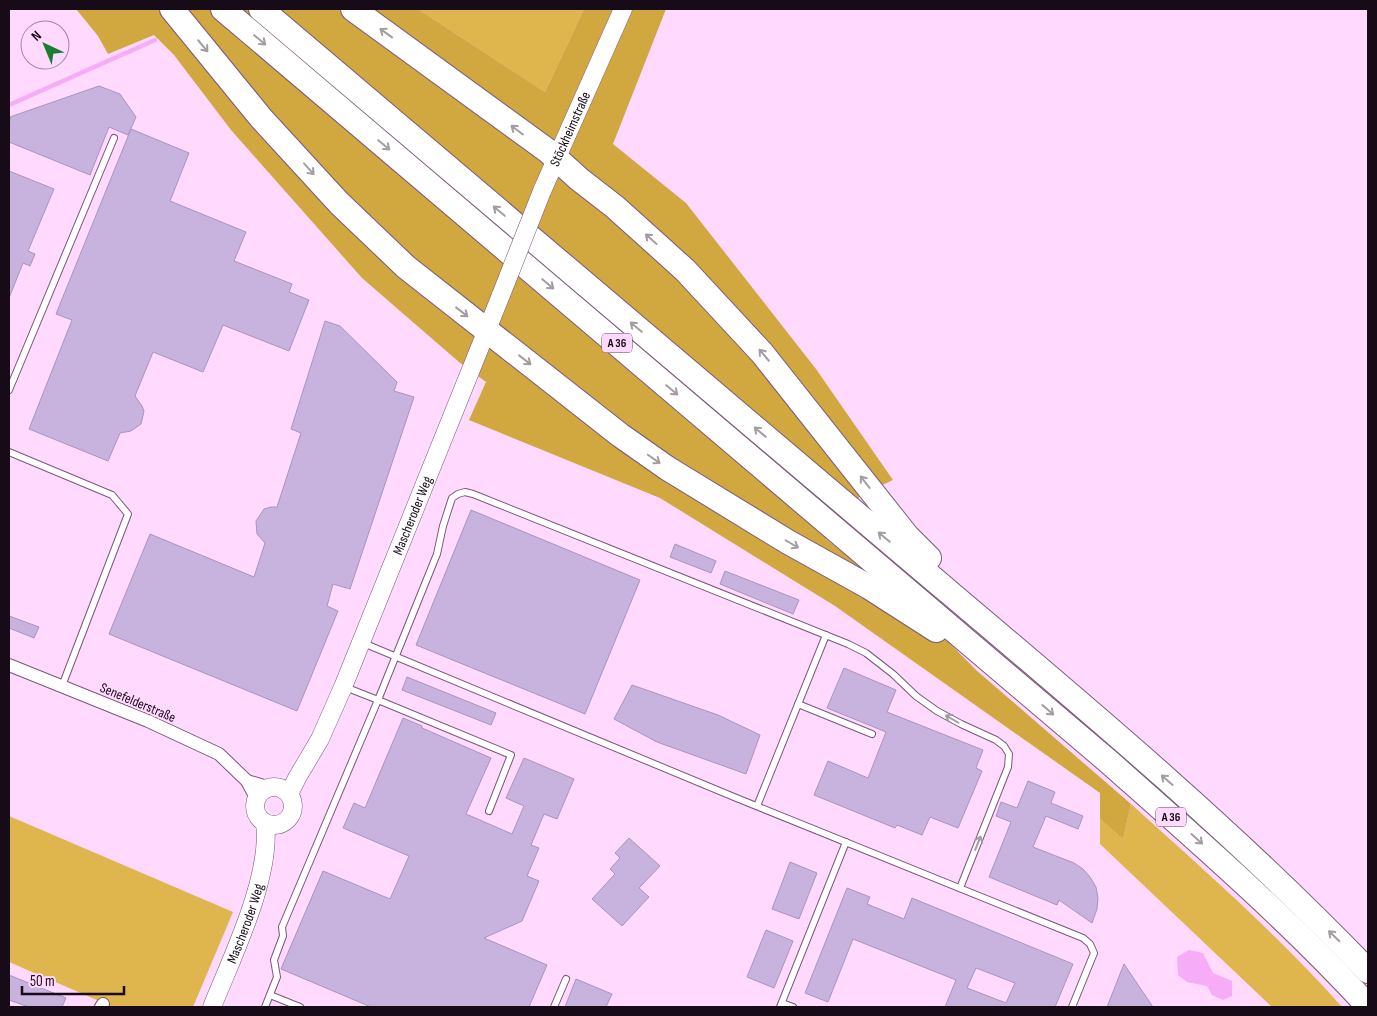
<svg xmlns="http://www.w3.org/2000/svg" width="1377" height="1016" font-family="'Sofia Sans Condensed',sans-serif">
	<rect width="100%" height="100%" fill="#ffd9fe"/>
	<g fill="#dfb54d">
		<path d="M418,9H584L545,92Z"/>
		<path d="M1131,804C1203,869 1278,935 1342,1007H1272L1100,844V819L1123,839Z"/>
		<path d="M9,816L233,912L193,1007H113L9,962Z"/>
	</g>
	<path fill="#d1a73f" d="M76,9H418L545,92L584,9H666L613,144L686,203L816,369L893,480L861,495L826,539L926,619L976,670L1131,804L1123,839L1100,819V793L835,606L660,498L469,420L486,382L459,362L362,278L231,130L174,55L154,35L108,54L98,36Z"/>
	<path fill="#f6acf6" d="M1189,950L1203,953L1213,973L1232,981V996L1223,1000L1212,995L1207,986L1187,982L1178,975L1177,957Z"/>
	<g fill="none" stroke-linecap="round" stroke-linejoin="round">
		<path stroke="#f6acf6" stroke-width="4.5" d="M9,105L155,40"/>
	</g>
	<g fill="#c7b3de" stroke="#a894be" fill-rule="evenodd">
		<path d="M99,86L120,94L136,117L128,135L109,127L90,175L9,142L10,117Z"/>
		<path d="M131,129L189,153L170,201L246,232L234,261L292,284L289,292L309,300L289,351L223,325L203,372L153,352L135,396L142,406L144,411L141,424L131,431L120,433L108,461L29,429L72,320L56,314Z"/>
		<path d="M9,171L54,189L28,251L35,254L30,266L23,263L9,298Z"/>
		<path d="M325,321L340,326L397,382L394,391L414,397L350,589L333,584L327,606L338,611L297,711L109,634L150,534L254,577L265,543L257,534L256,521L264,509L271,507H277L301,433L291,429Z"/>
		<path d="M471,510L640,580L585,714L416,645Z"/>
		<path d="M675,544L716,561L711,573L670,557Z"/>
		<path d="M725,571L799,600L793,614L720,584Z"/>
		<path d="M9,616L39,627L34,638L9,628Z"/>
		<path d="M844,668L896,690L887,712L983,750L976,768L982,771L958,828L930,817L922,835L897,825L895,828L814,795L828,761L868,778L886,732L827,708Z"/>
		<path d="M407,677L496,713L491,725L402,690Z"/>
		<path d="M632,685L718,715L760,735L746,774L657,742L614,719Z"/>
		<path d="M403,718L422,726V728L491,758L466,814L512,834L524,806L506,798L524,758L574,779L557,819L544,814L531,845L539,848L527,876L539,881L522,921L484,938L547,965L529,1007H371L281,969L323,871L390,899L409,856L343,828L354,803L365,808Z"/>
		<path d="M1028,781L1055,792L1051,803L1083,816L1078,829L1046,816L1033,847L1074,863L1083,869L1090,877L1096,887L1098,898L1097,909L1092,923L1059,900L1057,905L989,877L1011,822L996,816L1001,802L1017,808Z"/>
		<path d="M629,838L660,866L639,888L649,897L622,926L592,899L615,874L610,869L620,858L615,853Z"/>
		<path d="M790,862L817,873L799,919L772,909Z"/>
		<path d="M847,888L870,897L867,904L904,919L912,898L1073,964L1055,1007H945L956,980L853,939L828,1002L805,993ZM976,968L1015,983L1006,1003L967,988Z"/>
		<path d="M766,930L793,941L774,988L747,977Z"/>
		<path d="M1124,964L1153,1007H1107Z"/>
		<path d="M9,975L66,998L62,1007H29L9,1000Z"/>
		<path d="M576,979L612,994L606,1007H565Z"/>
	</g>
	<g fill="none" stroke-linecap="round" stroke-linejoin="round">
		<defs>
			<g id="lane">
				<path d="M9,390L114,138"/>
				<path d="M9,452L112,495L128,514L62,686"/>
				<path d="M363,643L734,797L1083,938L1090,944L1094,953L1072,1007"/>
				<path d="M345,687L378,700L437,554L443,526L452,498L458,494L465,492L473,494L848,644L866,653L893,674L916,696L937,711L961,724L996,740L1004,746L1009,754L1008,767L960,888"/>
				<path d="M798,704L872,734"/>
				<path d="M757,806L826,635"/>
				<path d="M270,995L300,1007"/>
				<path d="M782,1003L793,1007"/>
				<path d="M265,1007L277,977L274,960L283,936L282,927L378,700L511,755L489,811"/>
				<path d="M554,1007L566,979"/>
				<path d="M780,1007L846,842"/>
			</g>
			<g id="street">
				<path d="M9,665L148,721L219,754L247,781L256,798"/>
				<path d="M247,781L267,787"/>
				<path d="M101,1007L103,1004"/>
			</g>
			<g id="secondary">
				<path id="s1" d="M542,191L623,9"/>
				<circle cx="274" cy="806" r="19"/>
				<path id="s2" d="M289,794L297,778L320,739L343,687L501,295"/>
				<path id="s3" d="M212,1007C232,957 272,876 265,823"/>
			</g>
			<g id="highway">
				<path d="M172,9L261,118L339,203L406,267L620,435L667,468L788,542L869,587L936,630"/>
				<path d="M223,9L1109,762C1197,840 1288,919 1368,1006"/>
				<path d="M261,9C469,185 677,362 885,538C1050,678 1218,815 1368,971"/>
				<path d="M353,9L548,151L579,179L615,207L685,270L762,353L907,536L929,558"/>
			</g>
		</defs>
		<use href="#lane" stroke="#795879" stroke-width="8"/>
		<use href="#street" stroke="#795879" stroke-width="14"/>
		<use href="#secondary" stroke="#795879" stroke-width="19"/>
		<use href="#highway" stroke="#795879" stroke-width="26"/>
		<use href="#lane" stroke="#fff" stroke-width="6"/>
		<use href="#street" stroke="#fff" stroke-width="12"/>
		<use href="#secondary" stroke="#fff" stroke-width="18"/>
		<use href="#highway" stroke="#fff" stroke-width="24"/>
		<defs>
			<path id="secondary-bridge" d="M501,295L542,191"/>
		</defs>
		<use href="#secondary-bridge" stroke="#795879" stroke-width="19" stroke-linecap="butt"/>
		<use href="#secondary-bridge" stroke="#fff" stroke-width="18"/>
	</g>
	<defs><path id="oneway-shaft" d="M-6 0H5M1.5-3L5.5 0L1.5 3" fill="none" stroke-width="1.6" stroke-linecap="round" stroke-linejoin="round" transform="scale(1.25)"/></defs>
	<g stroke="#a39da3">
		<use href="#oneway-shaft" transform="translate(386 33) rotate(-144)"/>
		<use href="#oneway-shaft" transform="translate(260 40) rotate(40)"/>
		<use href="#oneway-shaft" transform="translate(203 46) rotate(50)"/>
		<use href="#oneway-shaft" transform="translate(517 130) rotate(-143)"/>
		<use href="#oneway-shaft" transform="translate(384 145) rotate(40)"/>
		<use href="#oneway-shaft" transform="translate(309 169) rotate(48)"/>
		<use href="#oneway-shaft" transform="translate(499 211) rotate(-140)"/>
		<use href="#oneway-shaft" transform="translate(651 239) rotate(-138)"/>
		<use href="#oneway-shaft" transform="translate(548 284) rotate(40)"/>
		<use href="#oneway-shaft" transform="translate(462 312) rotate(38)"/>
		<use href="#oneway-shaft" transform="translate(636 327) rotate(-140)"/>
		<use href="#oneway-shaft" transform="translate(764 355) rotate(-130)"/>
		<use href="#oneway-shaft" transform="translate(525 360) rotate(38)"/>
		<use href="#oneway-shaft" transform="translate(672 390) rotate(40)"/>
		<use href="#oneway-shaft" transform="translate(760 432) rotate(-140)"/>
		<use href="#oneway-shaft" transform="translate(654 459) rotate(35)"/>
		<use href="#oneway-shaft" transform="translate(865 482) rotate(-128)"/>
		<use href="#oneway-shaft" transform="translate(884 537) rotate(-140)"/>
		<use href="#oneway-shaft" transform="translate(792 544) rotate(30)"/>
		<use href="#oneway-shaft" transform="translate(1048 710) rotate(41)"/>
		<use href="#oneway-shaft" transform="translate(952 719) rotate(-150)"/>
		<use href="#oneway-shaft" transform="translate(1167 780) rotate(-139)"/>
		<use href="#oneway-shaft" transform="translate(1197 839) rotate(42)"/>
		<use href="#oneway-shaft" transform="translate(978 843) rotate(-68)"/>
		<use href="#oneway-shaft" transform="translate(1334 936) rotate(-136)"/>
	</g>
	<g text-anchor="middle" stroke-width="4" stroke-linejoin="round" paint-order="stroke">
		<g fill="#ffd9fe" stroke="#5d495d" stroke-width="1">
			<rect x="602" y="333.5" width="30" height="19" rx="4"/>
			<rect x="1156" y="807.5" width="30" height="19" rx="4"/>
		</g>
		<g font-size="12" font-weight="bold" fill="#180b18">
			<text x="617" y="347">A 36</text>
			<text x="1171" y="821">A 36</text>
		</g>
		<g font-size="14" fill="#180b18" stroke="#ffd9fe">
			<text dy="5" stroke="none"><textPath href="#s1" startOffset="68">Stöckheimstraße</textPath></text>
			<text dy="5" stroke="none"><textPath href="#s2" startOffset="305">Mascheroder Weg</textPath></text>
			<text transform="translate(138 702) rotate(23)" y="5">Senefelderstraße</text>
			<text dy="5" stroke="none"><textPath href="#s3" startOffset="90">Mascheroder Weg</textPath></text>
		</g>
	</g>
	<rect width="1377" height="1016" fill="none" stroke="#180b18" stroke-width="20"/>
	<g transform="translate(45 45) rotate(316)"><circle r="24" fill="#ffd9fe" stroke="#a387a2"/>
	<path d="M0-4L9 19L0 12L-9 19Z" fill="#1a7e31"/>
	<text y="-8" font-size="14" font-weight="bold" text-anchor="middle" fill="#180b18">N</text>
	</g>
	<path d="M22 986v8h102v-8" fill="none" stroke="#180b18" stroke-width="2.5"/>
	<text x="30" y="986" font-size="15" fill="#180b18" stroke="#ffd9fe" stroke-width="4" paint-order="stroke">50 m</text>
</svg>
